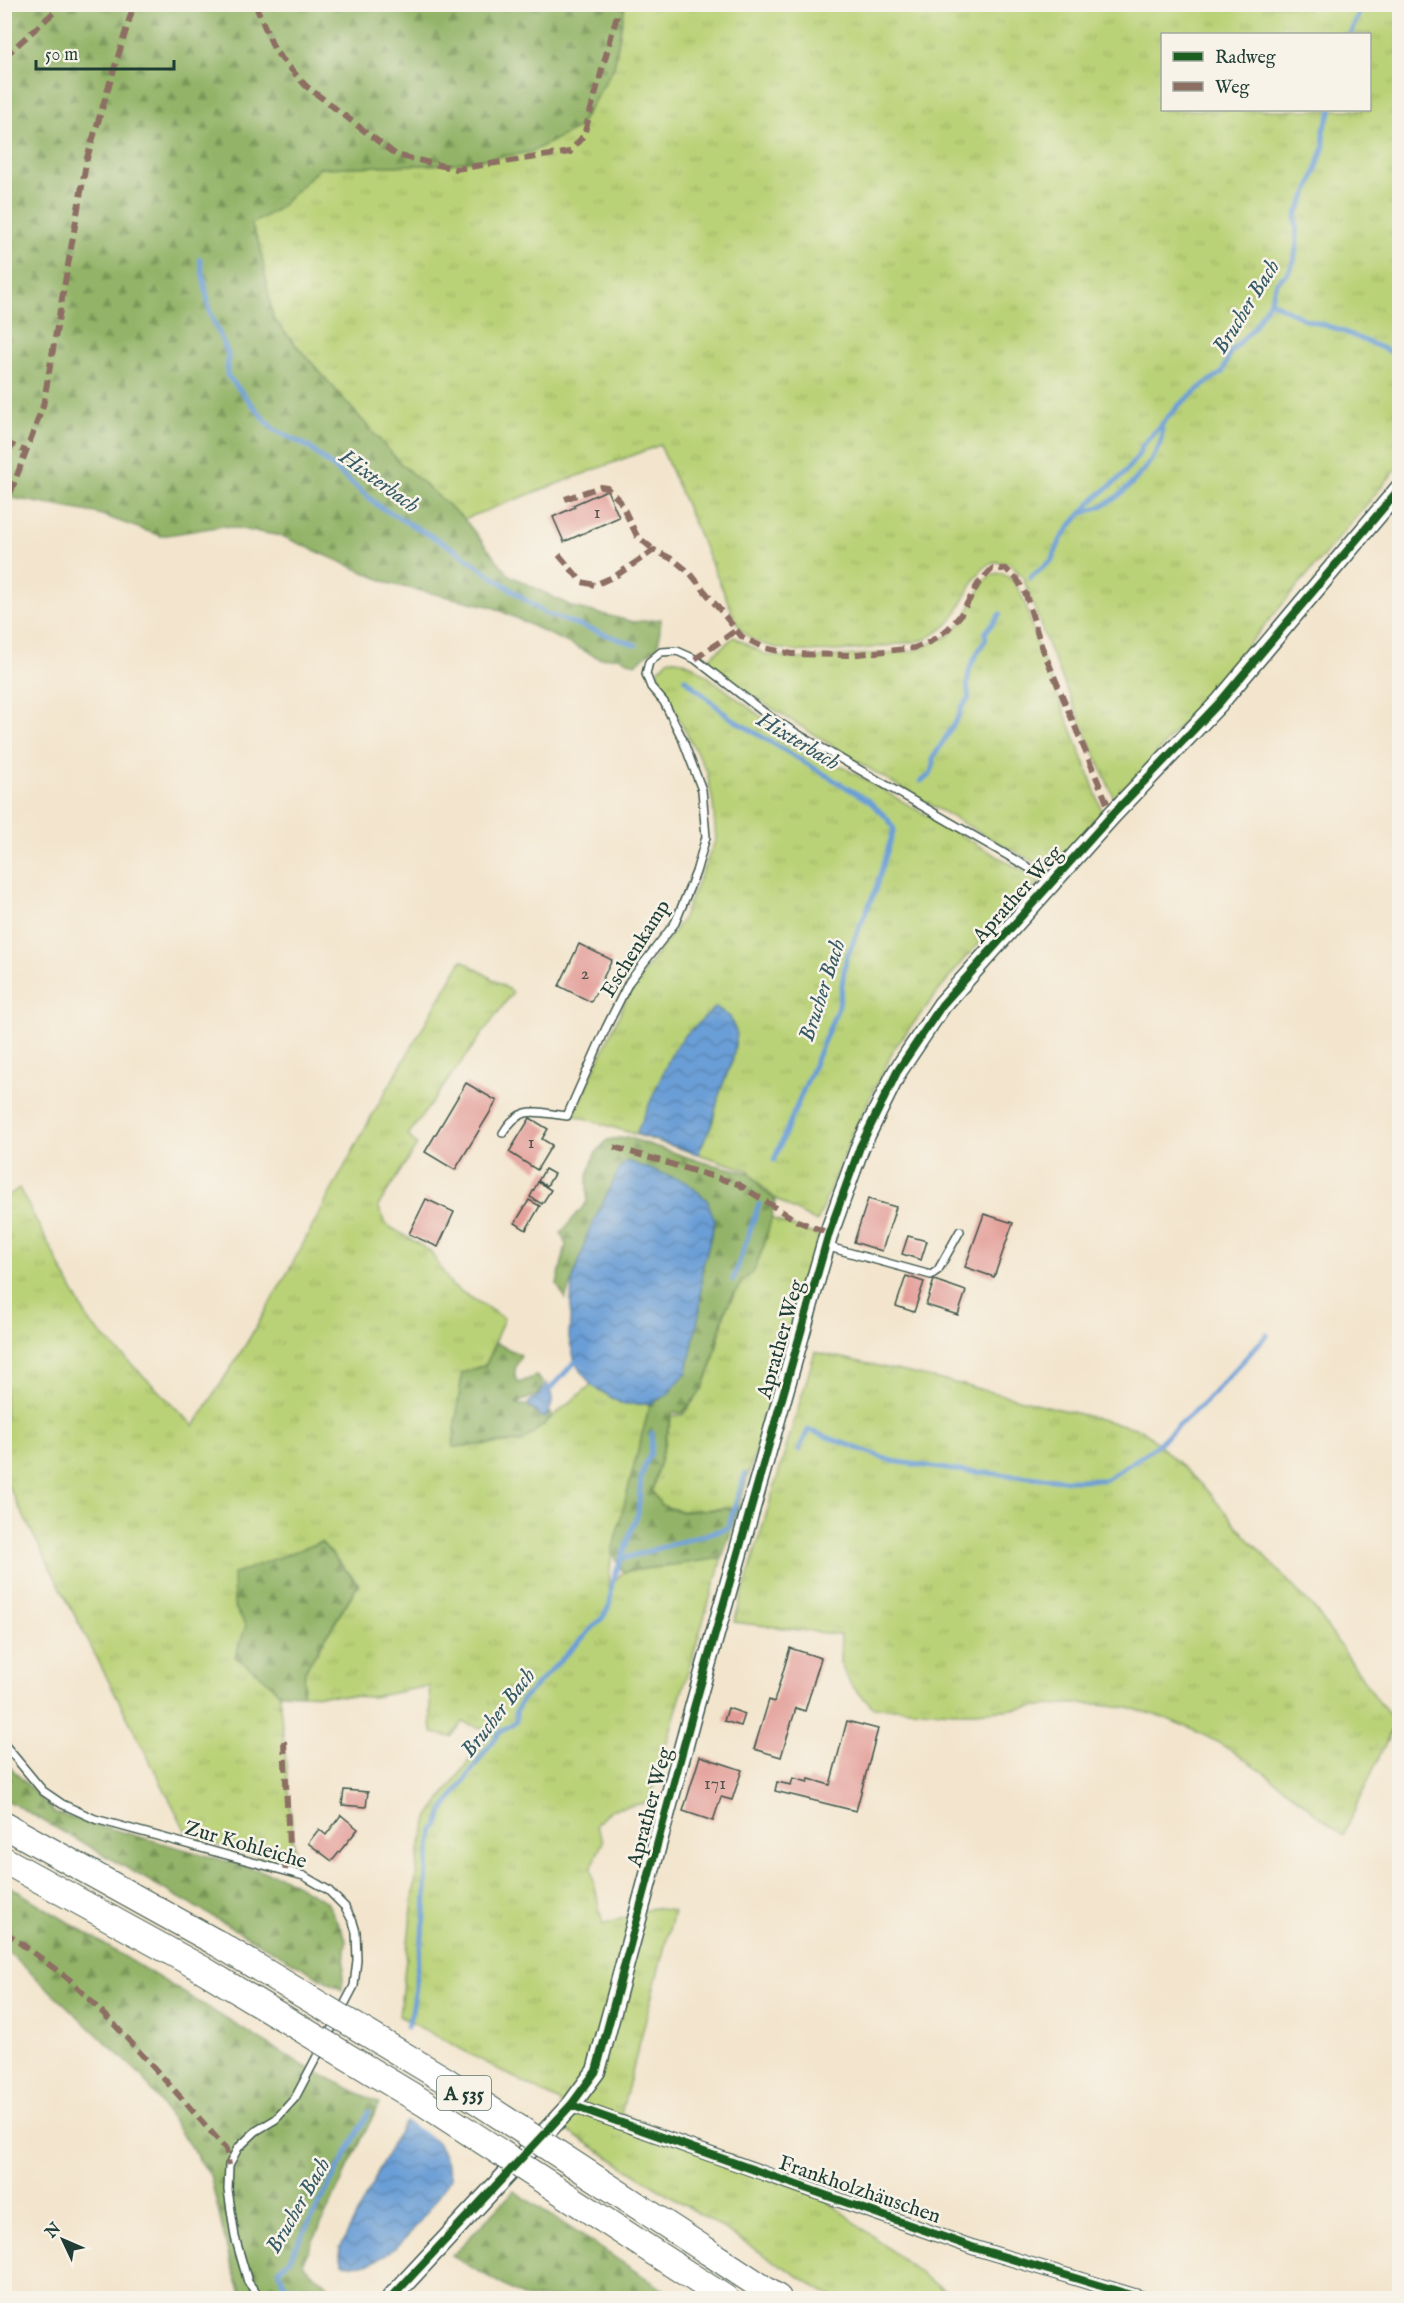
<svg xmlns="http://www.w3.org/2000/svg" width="1404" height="2303" font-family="'IM FELL English',serif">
	<defs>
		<pattern id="grass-tufts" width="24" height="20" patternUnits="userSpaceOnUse" patternTransform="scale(1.5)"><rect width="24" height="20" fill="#bad277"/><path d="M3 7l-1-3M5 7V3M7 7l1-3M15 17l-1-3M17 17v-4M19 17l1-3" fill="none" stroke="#9fb568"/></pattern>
		<pattern id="forest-firs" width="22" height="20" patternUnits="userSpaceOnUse" patternTransform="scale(1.5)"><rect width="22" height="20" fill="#93b468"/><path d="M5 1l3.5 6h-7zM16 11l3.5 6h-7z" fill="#779456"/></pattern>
		<pattern id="water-waves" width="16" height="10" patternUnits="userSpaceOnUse" patternTransform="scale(1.5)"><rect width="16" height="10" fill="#6a9ed6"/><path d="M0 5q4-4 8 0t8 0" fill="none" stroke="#5782ae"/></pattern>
	</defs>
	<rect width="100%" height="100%" fill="#f7f3e8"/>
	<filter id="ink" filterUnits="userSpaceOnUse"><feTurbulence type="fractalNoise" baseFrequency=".0167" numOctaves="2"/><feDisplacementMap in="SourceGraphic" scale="12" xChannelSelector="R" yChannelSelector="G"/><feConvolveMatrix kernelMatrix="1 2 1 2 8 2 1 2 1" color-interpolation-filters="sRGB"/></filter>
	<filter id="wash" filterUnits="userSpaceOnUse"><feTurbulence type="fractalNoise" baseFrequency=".008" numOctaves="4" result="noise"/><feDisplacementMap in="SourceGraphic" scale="24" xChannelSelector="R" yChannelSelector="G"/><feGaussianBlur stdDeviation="1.35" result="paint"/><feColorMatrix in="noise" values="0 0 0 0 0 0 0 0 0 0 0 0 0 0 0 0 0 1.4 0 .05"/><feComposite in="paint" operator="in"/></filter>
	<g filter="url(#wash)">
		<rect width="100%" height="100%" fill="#f3e5cd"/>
		<g fill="url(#grass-tufts)" stroke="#6c8856" stroke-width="1.5" fill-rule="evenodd">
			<path d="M625,5H1399V466L1146,766L1114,798L1048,646L1023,577L1009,563C1005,563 999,562 995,562C971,567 964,615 942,629C937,632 932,636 926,639C918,642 908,642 899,644C861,650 760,665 738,625L660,445L464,519L400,463L273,319L260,246L251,224L278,209L319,168L449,164L531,152L578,128L614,67ZM1162,34H1370V110H1162Z"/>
			<path d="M1001,573C1009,576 1014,581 1018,588C1029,607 1031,629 1039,649C1060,703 1084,756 1102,812L1049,870C972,829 897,787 823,740C783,715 742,692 707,660L734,637L764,654L799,659L914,651L951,634L965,617L985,580L993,574Z"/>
			<path d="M669,659L682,661L695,667L779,730L1040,881L963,960L895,1047L853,1132L817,1222C785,1205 771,1200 748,1170L574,1115L629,993L682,920L716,839L713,803L707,772L664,691L658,671Z"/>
			<path d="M462,960L513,992L408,1135L417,1145L378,1206L385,1224L430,1251L452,1286L504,1318L486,1364L462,1373L453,1447L522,1442L591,1385L622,1404H650L612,1552L608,1588L623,1572L722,1558L649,1802L610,1810L596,1825L603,1841L591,1869L603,1925L653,1908L674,1911L621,2114L818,2190L829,2202L926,2278L957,2298H833L563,2128L560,2102L399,2016L419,1851L429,1816L490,1731L463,1722L451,1737L432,1733L429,1686L372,1697L303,1694L305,1671L359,1584L321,1542L234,1575L235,1608L247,1626L266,1679L279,1693L296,1867L189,1837L5,1480L4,1199L19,1188L90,1323L194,1426L246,1344L288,1272L371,1117Z"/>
			<path d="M770,1218L819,1236L739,1507L682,1511L662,1506L652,1491L672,1416L683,1415L703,1388L712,1366L726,1309L741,1283L754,1271L765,1243Z"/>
			<path d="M815,1352L959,1384L1143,1430L1203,1486L1244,1534L1316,1611L1379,1702L1395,1722L1343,1836C1274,1778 1202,1716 1109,1705C1062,1700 1015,1711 968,1712C937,1712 905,1708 873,1707L851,1685L840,1662L841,1635L734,1622Z"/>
		</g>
		<g fill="url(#forest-firs)" stroke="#59784e" stroke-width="1.5">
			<path d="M5,4L625,5L614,67L578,128L531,152L449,164L319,168L278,209L251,224L260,246L273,319L400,463L464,519L509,575L573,607L634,622L661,619L658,646L635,664L619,657L599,658L493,607L391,584L282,536L223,526L161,536L96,513L7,497L5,502Z"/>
			<path d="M627,1137L702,1162L750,1173L763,1190L776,1201L765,1242L753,1273L742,1281L724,1312L712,1364L702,1390L682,1413H672L652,1491L661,1505L682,1512L739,1508L722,1558L623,1572L612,1552L650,1404L667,1395L700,1309L702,1269L715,1221L587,1235L582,1254L565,1299L557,1284L566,1245L561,1233L587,1202V1178L595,1154L607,1140Z"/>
			<path d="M496,1343L521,1355C516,1366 511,1374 519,1383L536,1376L543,1383L539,1394L517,1403L521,1405H526L541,1417H545L550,1412L552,1414L544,1425L522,1441L453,1447L462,1373L486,1365Z"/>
			<path d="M321,1542L358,1584L305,1671L303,1694L279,1693L264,1678L235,1657L246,1626L234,1605L233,1574Z"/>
			<path d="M4,1761L55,1813L283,1877L327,1902L346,1939L342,1990L5,1799Z"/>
			<path d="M4,1883L298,2063L379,2103L302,2264L342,2298H246L241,2293L230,2261L210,2175L141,2075L5,1949Z"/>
			<path d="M514,2191L676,2298H526L452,2256Z"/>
		</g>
		<g fill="url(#water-waves)" stroke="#446e85" stroke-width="1.5">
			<path d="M716,1007L730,1017L737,1034L733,1059L720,1092L712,1124L698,1154L636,1134L671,1055L683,1037Z"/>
			<path d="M627,1161L686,1182L707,1200L715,1221L702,1269L700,1309L687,1372L667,1395L650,1404H622L591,1385L575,1362L569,1338L572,1282L582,1254L587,1235L620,1168Z"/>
			<path d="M546,1383C554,1397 555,1404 545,1417H541L528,1404L531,1400L540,1395Z"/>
			<path d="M407,2120C440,2141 440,2141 451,2178C430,2207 408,2245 375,2261C365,2266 354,2265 343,2263L340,2256V2248L395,2138Z"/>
		</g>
		<path fill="#f3e5cd" d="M415,2116L434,2134L445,2146L404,2120Z"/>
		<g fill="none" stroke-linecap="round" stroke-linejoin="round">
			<g stroke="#6a9ed6" stroke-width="5">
				<path d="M1350,34L1363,4"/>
				<path d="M200,259L210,313L228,354L227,375L273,429L309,447L380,507L454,549L544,613L636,645"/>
				<path d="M1270,301L1304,319L1337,329L1396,354L1400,353"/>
				<path d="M1084,513C1095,509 1105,505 1114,499C1131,487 1169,447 1161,426"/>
				<path d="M1030,578L1052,560L1061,539L1072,524L1094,499L1120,478L1138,456L1142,446L1179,405L1206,383L1222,373L1230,353L1254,327L1270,301L1277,282L1288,273L1294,261L1297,243L1296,216L1311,185L1324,146L1323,130L1332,110"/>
				<path d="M685,679L729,717L869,801L887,818L894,829L875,891L846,959L839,1005L774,1160"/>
				<path d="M921,781L930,775L933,766V758L960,714L961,708L969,699C964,672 972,661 986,639L985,633L1000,614"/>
				<path d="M733,1280L759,1204"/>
				<path d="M550,1389L575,1362"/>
				<path d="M799,1450L808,1430L892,1461L953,1470L1064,1480H1105L1151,1450L1206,1401L1267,1335"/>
				<path d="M622,1559L728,1528L745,1474"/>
				<path d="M407,2027L412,2012L416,1987V1975L425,1917L427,1868L433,1830L438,1825L443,1811L486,1750L499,1733L516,1721V1712L521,1701L604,1616L610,1604L612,1583L638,1513L641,1479L645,1465L651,1453L652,1433"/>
				<path d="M315,2298V2295L285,2286L279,2270L290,2258L369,2112"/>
			</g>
		</g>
		<g id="blocks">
			<g fill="#e39c97">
				<path d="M607,490L619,517L564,542L553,517L575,507L573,505Z"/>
				<path d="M579,944L612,960L591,1002L559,986Z"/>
				<path d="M466,1083L497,1101L455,1170L425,1152Z"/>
				<path d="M530,1118L548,1129L542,1139L552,1145L537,1170L509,1152Z"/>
				<path d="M545,1169L554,1174L547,1186L538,1181Z"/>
				<path d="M538,1182L551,1190L542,1204L530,1197Z"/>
				<path d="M426,1199L454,1212L438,1247L409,1234Z"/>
				<path d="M868,1199L896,1207L882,1251L854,1242Z"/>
				<path d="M529,1200L540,1206L526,1230L515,1223Z"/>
				<path d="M984,1214L1013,1223L994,1277L965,1267Z"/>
				<path d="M908,1236L927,1241L921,1260L902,1254Z"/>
				<path d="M906,1276L924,1282L914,1312L896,1306Z"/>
				<path d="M934,1280L966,1291L958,1315L926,1305Z"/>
				<path d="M790,1648L821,1658L805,1711L796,1708L781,1757L754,1749L769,1700L774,1702Z"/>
				<path d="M728,1708L745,1714L741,1726L724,1721Z"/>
				<path d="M847,1721L878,1729L856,1811L775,1791L777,1782L791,1785L793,1778L808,1782L809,1779L830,1785Z"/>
				<path d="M700,1756L742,1770L732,1800L721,1797L713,1821L683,1811Z"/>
				<path d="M344,1790L368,1792L366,1807L342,1805Z"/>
				<path d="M341,1815L358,1829L332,1861L308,1843L319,1829L326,1835Z"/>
			</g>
		</g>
	</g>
	<g filter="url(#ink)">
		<use href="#blocks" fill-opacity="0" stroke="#3f564b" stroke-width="1.5"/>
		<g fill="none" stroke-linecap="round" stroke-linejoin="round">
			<defs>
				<g id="service">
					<path d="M503,1133C521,1103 537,1113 567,1116L606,1028L629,982L675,923L696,872L706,837L702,790L682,738L664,702L651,687L646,674L649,662L661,652L677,651L695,659L770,717L801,736L1050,880"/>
					<path d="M825,1246L931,1275L938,1270L960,1231"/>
					<path d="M4,1744L43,1791L62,1804L95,1819L304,1876L328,1890L345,1907L353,1922L356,1932L357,1960L354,1986L295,2098L276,2119L256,2131L238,2148L229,2165L228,2190L235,2237L248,2282L260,2298"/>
				</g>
				<path id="minor" d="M571,2105L972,2247L1141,2298"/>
				<path id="tertiary" d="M391,2298L571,2105L596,2071L694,1708L829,1233L860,1147L897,1072L942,1005L1112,815L1220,702L1400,488"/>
				<g id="motorway">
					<path d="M4,1825L217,1943"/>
					<path d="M4,1860L202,1969"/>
					<path d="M707,2251L778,2298"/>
					<path d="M689,2275L725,2298"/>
				</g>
			</defs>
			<use href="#service" stroke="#3f564b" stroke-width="10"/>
			<use href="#minor" stroke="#3f564b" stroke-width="16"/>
			<use href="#tertiary" stroke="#3f564b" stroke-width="21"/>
			<use href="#motorway" stroke="#3f564b" stroke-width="28"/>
			<use href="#service" stroke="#fff" stroke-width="7"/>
			<use href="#minor" stroke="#fff" stroke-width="14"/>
			<use href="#tertiary" stroke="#fff" stroke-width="18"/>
			<use href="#motorway" stroke="#fff" stroke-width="26"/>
			<defs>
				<g id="motorway-bridge">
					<path d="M217,1943L445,2080L707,2251"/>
					<path d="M202,1969L424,2103L689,2275"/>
				</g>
			</defs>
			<use href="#motorway-bridge" stroke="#3f564b" stroke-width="28" stroke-linecap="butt"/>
			<use href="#motorway-bridge" stroke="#fff" stroke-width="26"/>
			<g stroke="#8d6e63" stroke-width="6" stroke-dasharray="12 6" stroke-linecap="butt">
				<path d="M255,4L275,51L306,86L396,155L456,169L570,152L584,135L620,4"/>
				<path d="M4,57L63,4"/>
				<path d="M4,442L25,451"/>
				<path d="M565,499L600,487L607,488L620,501L637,536L654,550"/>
				<path d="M4,510L43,406L87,158L134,4"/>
				<path d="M559,555L582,582L595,585L617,575L654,550L674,560L690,573L742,637L765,648L792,654L848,655L914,648L930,642L948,629L960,616L978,584L992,569H1006L1017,579L1026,595L1041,645L1112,815"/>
				<path d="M695,659L735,631"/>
				<path d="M614,1147L738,1184L797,1221L829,1233"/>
				<path d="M284,1741L289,1846L285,1870"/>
				<path d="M4,1931L70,1980L114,2024L184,2101L226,2149L229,2165"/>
			</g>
			<defs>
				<g id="cycleway">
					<path d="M571,2105L972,2247L1141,2298"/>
					<path d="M391,2298L571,2105L596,2071L694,1708L829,1233L860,1147L897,1072L942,1005L1112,815L1220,702L1400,488"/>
				</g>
			</defs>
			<use href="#cycleway" stroke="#f7f3e8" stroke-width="11"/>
			<use href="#cycleway" stroke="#1b5e20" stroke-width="8"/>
		</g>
	</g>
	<g text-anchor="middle" stroke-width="5" stroke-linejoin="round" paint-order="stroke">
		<g font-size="18" fill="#50554d">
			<text x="597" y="518">1</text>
			<text x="585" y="979">2</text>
			<text x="531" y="1148">1</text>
			<text x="715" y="1789">171</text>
		</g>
		<rect fill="#f7f3e8" stroke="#60746a" stroke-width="1.5" x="437" y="2076" width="54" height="34" rx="4.5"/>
		<g font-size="20" font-weight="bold" fill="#1f3d34">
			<text x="464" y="2100">A 535</text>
		</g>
		<g font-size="21" fill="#1f3d34" stroke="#f7f3e8">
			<text transform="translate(1017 894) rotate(-48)" y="7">Aprather Weg</text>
			<text transform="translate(635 948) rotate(-58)" y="7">Eschenkamp</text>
			<text transform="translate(780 1339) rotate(-74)" y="7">Aprather Weg</text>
			<text transform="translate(649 1807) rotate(-75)" y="7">Aprather Weg</text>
			<text transform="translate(246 1844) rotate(16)" y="7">Zur Kohleiche</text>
			<text transform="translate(860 2189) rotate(19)" y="7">Frankholzhäuschen</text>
		</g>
		<g font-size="22" font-style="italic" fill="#365a65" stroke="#f7f3e8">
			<text transform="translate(1245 306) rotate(-58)" y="8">Brucher Bach</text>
			<text transform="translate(380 480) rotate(36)" y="8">Hixterbach</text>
			<text transform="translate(799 740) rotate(31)" y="8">Hixterbach</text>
			<text transform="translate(821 990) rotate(-72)" y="8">Brucher Bach</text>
			<text transform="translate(497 1712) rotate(-52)" y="8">Brucher Bach</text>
			<text transform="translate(297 2205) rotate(-60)" y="8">Brucher Bach</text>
		</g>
	</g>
	<rect width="1404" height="2303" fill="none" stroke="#f7f3e8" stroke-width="24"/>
	<rect x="1161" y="33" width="210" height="78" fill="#f7f3e8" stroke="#a1aaa0" stroke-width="1.5"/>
	<rect x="1173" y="52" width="30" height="9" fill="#1b5e20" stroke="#a1aaa0" stroke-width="1.5"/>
	<text x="1215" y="63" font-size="18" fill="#1f3d34">Radweg</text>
	<rect x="1173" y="82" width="30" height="9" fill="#8d6e63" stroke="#a1aaa0" stroke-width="1.5"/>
	<text x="1215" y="93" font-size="18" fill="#1f3d34">Weg</text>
	<g transform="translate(63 2240) rotate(314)" stroke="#f7f3e8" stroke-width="4.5" paint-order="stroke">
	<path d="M0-4.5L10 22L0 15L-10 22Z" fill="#1f3d34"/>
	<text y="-9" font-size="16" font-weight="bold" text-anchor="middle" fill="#1f3d34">N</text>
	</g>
	<path d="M36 60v9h138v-9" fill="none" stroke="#1f3d34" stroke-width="3"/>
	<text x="45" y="60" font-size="18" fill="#1f3d34" stroke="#f7f3e8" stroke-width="4.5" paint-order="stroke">50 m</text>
</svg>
